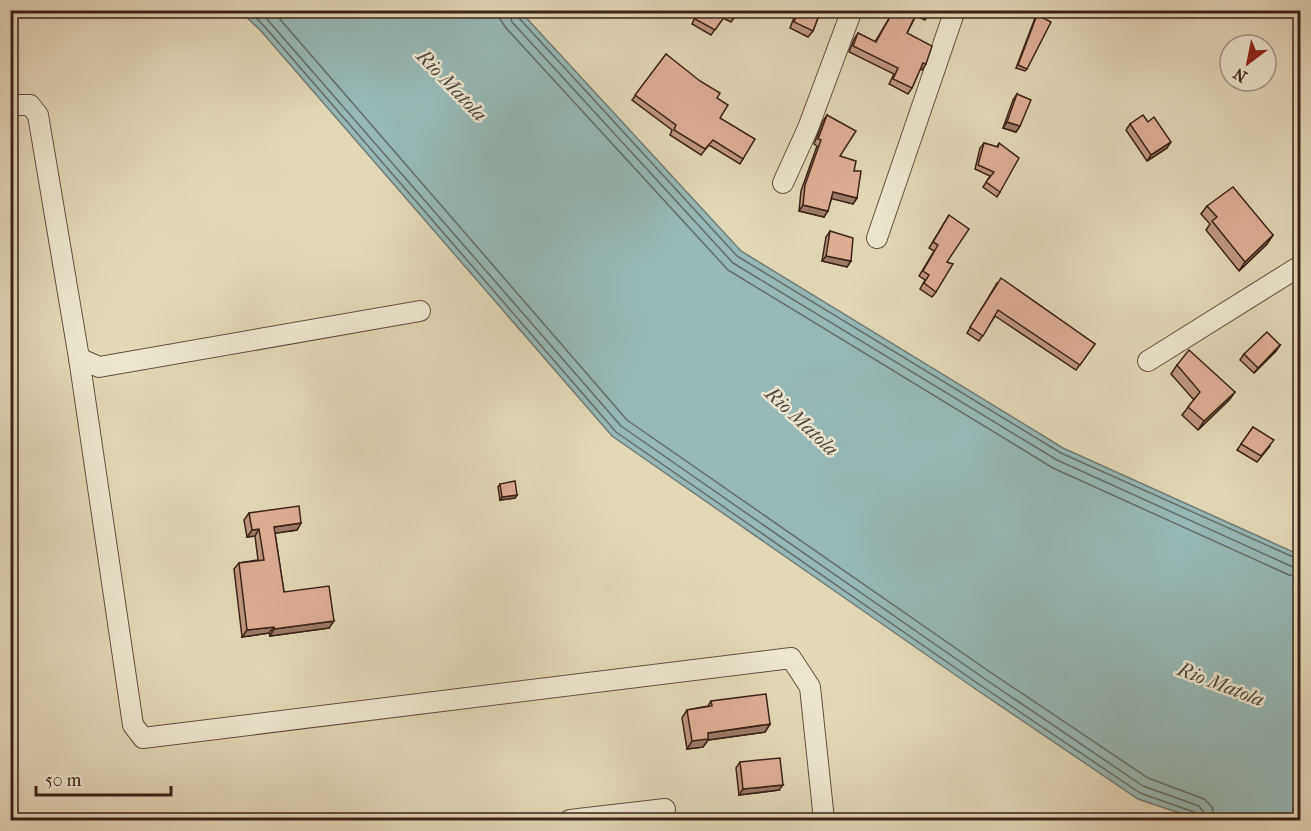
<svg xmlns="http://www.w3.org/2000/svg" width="1311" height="831" font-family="'IM FELL French Canon',serif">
	<rect width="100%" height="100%" fill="#e2d8b7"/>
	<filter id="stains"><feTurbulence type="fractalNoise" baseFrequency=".00333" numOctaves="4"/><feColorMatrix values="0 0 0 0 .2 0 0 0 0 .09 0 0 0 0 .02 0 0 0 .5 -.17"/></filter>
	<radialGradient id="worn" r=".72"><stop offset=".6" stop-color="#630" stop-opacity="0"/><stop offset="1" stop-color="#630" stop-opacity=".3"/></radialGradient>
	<path fill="#97b8b6" stroke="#727c77" stroke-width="1.5" d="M240,11H520L741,251L1063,448L1300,555V820H1200L1138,799L977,690L612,436L261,31Z"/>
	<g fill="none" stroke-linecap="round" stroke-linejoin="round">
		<g stroke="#686d68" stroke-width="1.5">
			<path d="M248,10L265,27L616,432L980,685L1140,793L1194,812L1198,816V820"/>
			<path d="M259,10L621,426L985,679L1143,786L1199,806L1204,813L1206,820"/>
			<path d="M272,10L627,420L990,672L1148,778L1204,799L1212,807L1215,820"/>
			<path d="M499,10L500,19L506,28L728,270L1053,468L1289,575L1300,577"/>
			<path d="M508,10L512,22L733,263L1057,460L1293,567L1300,568"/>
			<path d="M516,10L518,17L737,256L1061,453L1300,560"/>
		</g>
		<defs>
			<g id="minor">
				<path d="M10,105H30L38,115L79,358L133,725L143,738L791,658L810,687L824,820"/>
				<path d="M783,183L808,128L852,10"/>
				<path d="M877,238L955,10"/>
				<path d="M79,358L99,367L420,311"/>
				<path d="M1148,361L1300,266"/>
				<path d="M570,820L665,809"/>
			</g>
		</defs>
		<use href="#minor" stroke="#645040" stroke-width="22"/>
		<use href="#minor" stroke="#ece6d0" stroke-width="20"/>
	</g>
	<g fill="#bf967f" stroke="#3a2219" stroke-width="1.5">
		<path d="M698,10H740L731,22L723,18L711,35L692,24Z"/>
		<path d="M797,10H821L813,31L808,37L790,28Z"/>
		<path d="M894,10H931L925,20L916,16L907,33L926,64L922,70L920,69L912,88L908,94L889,84L894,74L849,52L854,39L858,33L875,42Z"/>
		<path d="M1037,15L1027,69L1025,71L1016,68L1035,18Z"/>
		<path d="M666,54L717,98L720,118L743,159L740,164L709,145L701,155L670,135L672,130L632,100Z"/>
		<path d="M1017,94L1020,126L1016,132L1003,128L1013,100Z"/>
		<path d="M827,115L840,156L854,171L857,198L853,204L832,198L824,217L799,211L801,191L817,146L814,144L823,121Z"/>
		<path d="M1130,124L1167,148L1147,161L1126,130Z"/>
		<path d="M984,143L997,147L999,143L1000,192L997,197L983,187L990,176L975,169L980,148Z"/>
		<path d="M1207,206L1273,235L1267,244L1239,271L1206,230L1210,224L1201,214Z"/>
		<path d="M949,215L947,262L936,292L932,297L920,289L925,280L919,276L934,251L929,248Z"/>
		<path d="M830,231L851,261L847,267L822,261L826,237Z"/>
		<path d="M997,283L1095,344L1076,370L995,316L979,341L967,333Z"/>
		<path d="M1280,345L1276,351L1254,373L1240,360L1244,354Z"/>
		<path d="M1177,365L1235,392L1229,400L1198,430L1182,415L1194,400L1171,374Z"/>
		<path d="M1253,427L1270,446L1257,462L1237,450Z"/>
		<path d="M500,484L517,495L515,498L500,500L498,487Z"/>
		<path d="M249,513L301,523L297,530L275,533L284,592L329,628L270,636L269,633L242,637L234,569L239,563L258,560L255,536L247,537L244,520Z"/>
		<path d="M711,701L770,724L765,732L708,740L703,747L687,749L682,718L687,710L708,706Z"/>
		<path d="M740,762L779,790L739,795L736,768Z"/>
	</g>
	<g fill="#9b7a68" stroke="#3a2219" stroke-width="1.5">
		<path d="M1007,122L1020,126L1016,132L1003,128Z"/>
		<path d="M1171,142L1167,148L1147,161L1151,155Z"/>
		<path d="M833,192L857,198L853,204L829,198Z"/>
		<path d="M803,205L828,211L824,217L799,211Z"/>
		<path d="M1273,235L1267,244L1239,271L1245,262Z"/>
		<path d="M826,256L851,261L847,267L822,261Z"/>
		<path d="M1280,345L1276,351L1254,373L1258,368Z"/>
		<path d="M1235,392L1229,400L1198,430L1204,421Z"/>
		<path d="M517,495L515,498L500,500L502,497Z"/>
		<path d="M301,523L297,530L270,534L274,527Z"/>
		<path d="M259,529L255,536L247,537L252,530Z"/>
		<path d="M334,621L329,628L270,636L274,629Z"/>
		<path d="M274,627L269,633L242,637L247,630Z"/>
		<path d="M770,724L765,732L708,740L703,747L687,749L692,741L708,733Z"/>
		<path d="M783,785L779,790L739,795L743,789Z"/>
	</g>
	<g fill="#deae94" stroke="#3a2219" stroke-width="1.5">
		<path d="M699,10H740L734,18L727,13L715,30L695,19Z"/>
		<path d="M799,10H821L813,31L794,22Z"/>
		<path d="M894,10H918L907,33L932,46L926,64L923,63L912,88L893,79L898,68L853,46L858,33L876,42Z"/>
		<path d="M920,10H931L929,15Z"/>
		<path d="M1037,15L1051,22L1027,69L1018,65Z"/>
		<path d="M666,54L700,81L720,93L717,98L728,105L720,118L755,139L743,159L713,140L705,149L674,130L676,125L635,95Z"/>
		<path d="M1017,94L1031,100L1020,126L1007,122Z"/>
		<path d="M827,115L856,131L840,156L856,161L854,171H861L857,198L833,192L828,211L803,205L805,185L821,140L818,139Z"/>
		<path d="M1143,115L1148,122L1154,117L1171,142L1151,155L1130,124Z"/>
		<path d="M984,143L998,147L999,143L1019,158L1000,192L986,182L994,172L978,165Z"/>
		<path d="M1233,187L1273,235L1245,262L1212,221L1217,217L1207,206Z"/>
		<path d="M949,215L969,229L947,262L953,264L936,292L924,283L929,275L923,271L938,245L933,242Z"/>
		<path d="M830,231L853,238L851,261L826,256Z"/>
		<path d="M1001,278L1095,344L1080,365L998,310L983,336L970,327Z"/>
		<path d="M1267,332L1280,345L1258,368L1244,354Z"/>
		<path d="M1189,350L1235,392L1204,421L1188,407L1200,392L1177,365Z"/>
		<path d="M1253,427L1274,440L1261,456L1241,444Z"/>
		<path d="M515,481L517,495L502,497L500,484Z"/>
		<path d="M299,506L301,523L274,527L284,592L329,586L334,621L274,629V627L247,630L239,563L264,560L259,529L252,530L249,513Z"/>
		<path d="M766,694L770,724L708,733V739L692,741L687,710L712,706L711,701Z"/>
		<path d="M780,758L783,785L743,789L740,762Z"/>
	</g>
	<g text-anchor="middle" stroke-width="5" stroke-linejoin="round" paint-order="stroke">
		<g font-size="20" font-style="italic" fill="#514840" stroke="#ece6d0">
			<text transform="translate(452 85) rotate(46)" y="7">Rio Matola</text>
			<text transform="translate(802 421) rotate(43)" y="7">Rio Matola</text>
			<text transform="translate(1221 684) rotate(21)" y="7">Rio Matola</text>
		</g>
	</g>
	<rect width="1311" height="831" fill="none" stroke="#e2d8b7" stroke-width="36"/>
	<rect x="12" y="12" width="1287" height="807" fill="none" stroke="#3a2219" stroke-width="3"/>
	<rect x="18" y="18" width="1275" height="795" fill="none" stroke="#3a2219" stroke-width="1.5"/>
	<g transform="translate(1248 63) rotate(212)"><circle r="28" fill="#ece6d0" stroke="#a59887" stroke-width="1.5"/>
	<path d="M0-4.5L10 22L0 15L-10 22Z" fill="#8f2418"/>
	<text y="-9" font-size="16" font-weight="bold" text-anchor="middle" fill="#3a2219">N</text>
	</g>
	<path d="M36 786v9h135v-9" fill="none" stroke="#3a2219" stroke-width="3"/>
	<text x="45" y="786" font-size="18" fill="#3a2219" stroke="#ece6d0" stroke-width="4.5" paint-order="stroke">50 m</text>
	<rect width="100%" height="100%" filter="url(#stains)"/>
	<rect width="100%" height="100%" fill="url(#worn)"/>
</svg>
